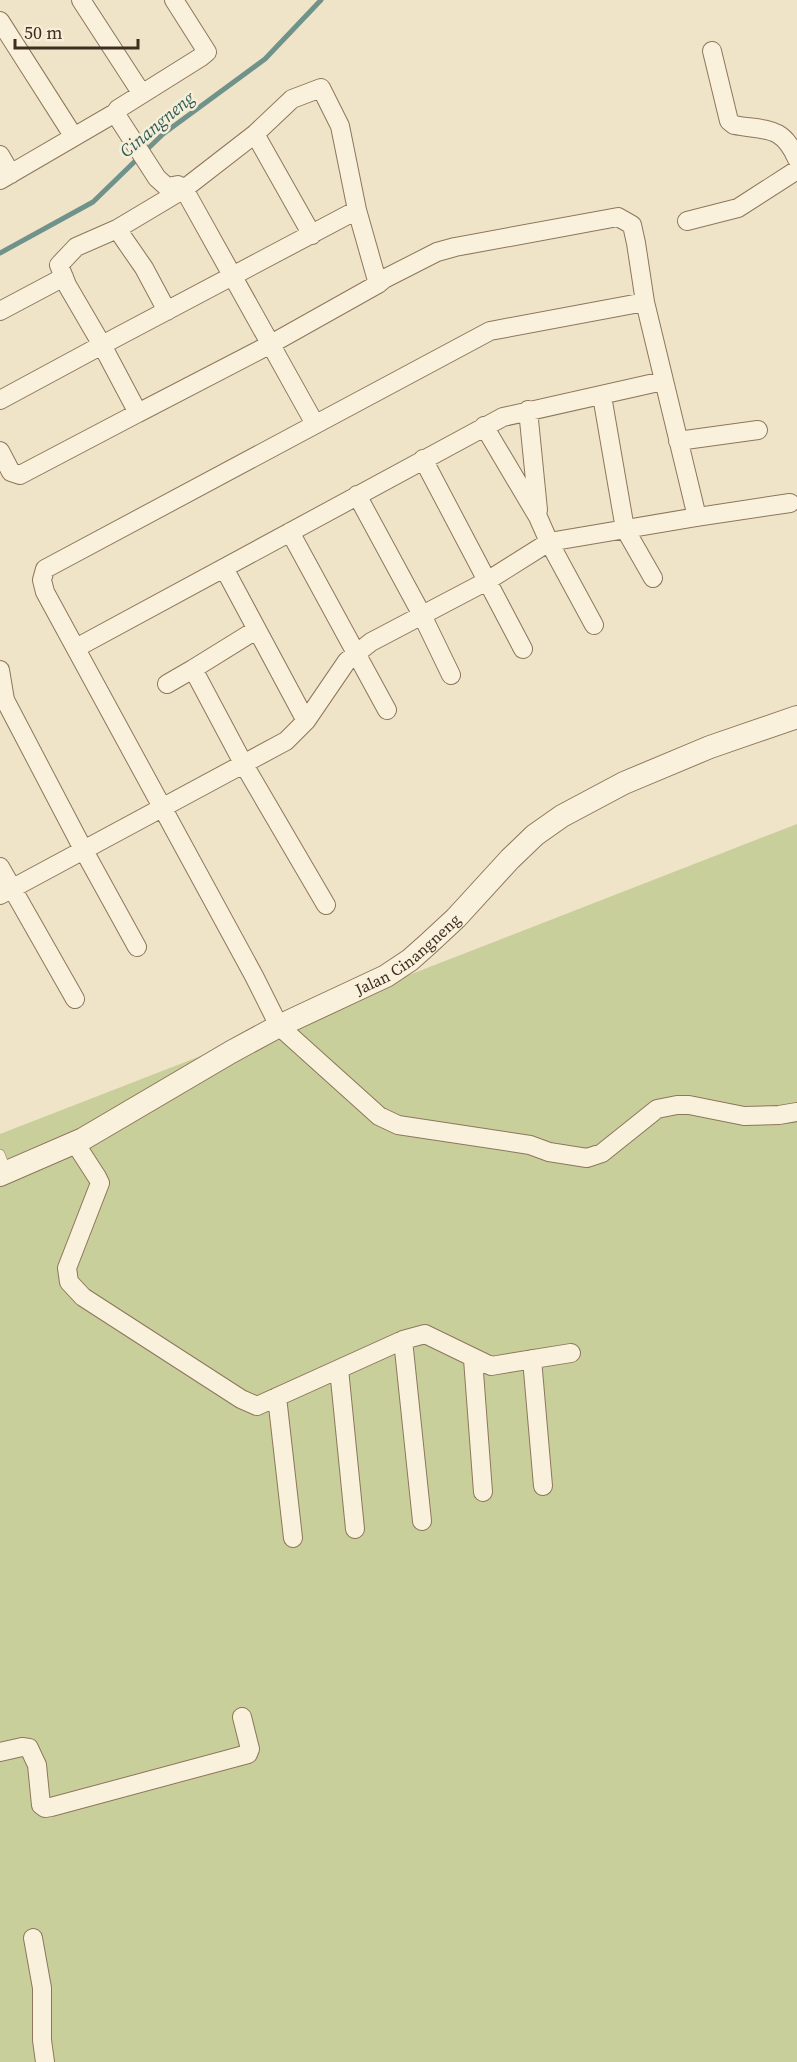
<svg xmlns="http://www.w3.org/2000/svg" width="797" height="2062" font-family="'Source Serif 4',serif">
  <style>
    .green { fill: #c9cf9b }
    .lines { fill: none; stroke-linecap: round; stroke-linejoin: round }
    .stream { stroke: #6f938a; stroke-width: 5 }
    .service-casing { stroke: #8d765c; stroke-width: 10 }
    .minor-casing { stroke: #8d765c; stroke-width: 20 }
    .tertiary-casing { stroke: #8d765c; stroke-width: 24 }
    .service { stroke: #faf1dc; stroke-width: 9 }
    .minor { stroke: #faf1dc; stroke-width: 18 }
    .tertiary { stroke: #faf1dc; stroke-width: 22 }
    .labels { text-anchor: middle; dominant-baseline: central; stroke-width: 5; stroke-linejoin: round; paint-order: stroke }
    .street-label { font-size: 16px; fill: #3d2e20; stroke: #f7eed8 }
    .water-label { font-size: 18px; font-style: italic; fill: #2f5d5a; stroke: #f7eed8 }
  </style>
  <rect width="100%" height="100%" fill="#f0e4c8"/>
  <path class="green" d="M 797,824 L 797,2062 L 0,2062 L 0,1134 Z"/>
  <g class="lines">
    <path class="stream" d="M 0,253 L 93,202 L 163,134 L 265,59 L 321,0"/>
    <defs>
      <path id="service" d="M 0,1154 L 7,1172"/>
      <path id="minor" d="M 81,0 L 142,94
        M 174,0 L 207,52 L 201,57 L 118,109 L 115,113 L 157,178 L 167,187 L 178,185 L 184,189 L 315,424
        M 0,21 L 74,137
        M 712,51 L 729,121 L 734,125 C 767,131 782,125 797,159
        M 255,134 L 312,235
        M 0,155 L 11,174
        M 0,180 L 115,113
        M 687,221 L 738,208 L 797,170
        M 117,229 L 184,189 L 255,134 L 292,99 L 321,88 L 340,126 L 357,210
        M 378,284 L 357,210 L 102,345 L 138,413 L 271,344 L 378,284 L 384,279 L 437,252 L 455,247 L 618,217 L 632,225 L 636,243 L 645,302
        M 0,311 L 64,277
        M 602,396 L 625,529 L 653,578
        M 0,400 L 102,345 L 67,285 L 59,265 L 76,247 L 117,229 L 144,268 L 167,311
        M 528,410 L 538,510
        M 484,426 L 538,517 L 549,542 L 594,625
        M 678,441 L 758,430
        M 0,451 L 11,472 L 20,475 L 138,413
        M 423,459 L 523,649
        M 357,495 L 422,615 L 451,675
        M 697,517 L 645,302 L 490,331 L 45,569 L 42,580 L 45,592 L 254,976 L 279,1026 L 379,1116 L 398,1125 L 530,1145 L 549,1152 L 587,1158 L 602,1153 L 657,1109 L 677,1105 L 689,1105 L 744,1116 L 779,1115 L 797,1112
        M 290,532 L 387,710
        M 224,568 L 306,721
        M 256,630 L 193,669 L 243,763 L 326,905
        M 76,648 L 503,417 L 663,381
        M 0,670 L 5,700 L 83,849 L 137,947
        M 167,684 L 193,669
        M 0,867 L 75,999
        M 0,895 L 286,741 L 306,721 L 347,661 L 371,642 L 487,581 L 549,542 L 697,517 L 790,503
        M 75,1143 L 97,1177 L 100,1183 L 67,1268 L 69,1282 L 83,1297 L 241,1399 L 257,1406 L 403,1340 L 425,1334 L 491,1366 L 571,1353
        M 403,1340 L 422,1521
        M 473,1359 L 483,1492
        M 532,1359 L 543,1486
        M 339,1369 L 355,1529
        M 277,1397 L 293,1538
        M 0,1752 L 22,1747 L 29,1748 L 37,1765 L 41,1805 L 45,1808 L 51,1807 L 248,1754 L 250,1749 L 242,1717
        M 33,1938 L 42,1988 L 42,2040 L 45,2062"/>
      <g id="tertiary">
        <path id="s1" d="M 0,1175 L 83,1139 L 231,1052 L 279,1026 L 386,976 L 410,960 L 428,944 L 456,918 L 510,859 L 535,835 L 562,816 L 624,783 L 710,747 L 797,717"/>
      </g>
    </defs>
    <use href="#service" class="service-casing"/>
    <use href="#minor" class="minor-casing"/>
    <use href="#tertiary" class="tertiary-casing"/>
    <use href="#service" class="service"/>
    <use href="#minor" class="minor"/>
    <use href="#tertiary" class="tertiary"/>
  </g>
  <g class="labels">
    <g class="street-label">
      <text stroke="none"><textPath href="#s1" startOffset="465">Jalan Cinangneng</textPath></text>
    </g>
    <g class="water-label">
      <text transform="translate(157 124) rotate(-40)">Cinangneng</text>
    </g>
  </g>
  <path d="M15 39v9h123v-9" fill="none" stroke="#3d2e20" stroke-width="3"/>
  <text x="24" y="39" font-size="18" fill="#3d2e20" stroke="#f7eed8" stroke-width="4.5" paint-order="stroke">50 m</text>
</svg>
